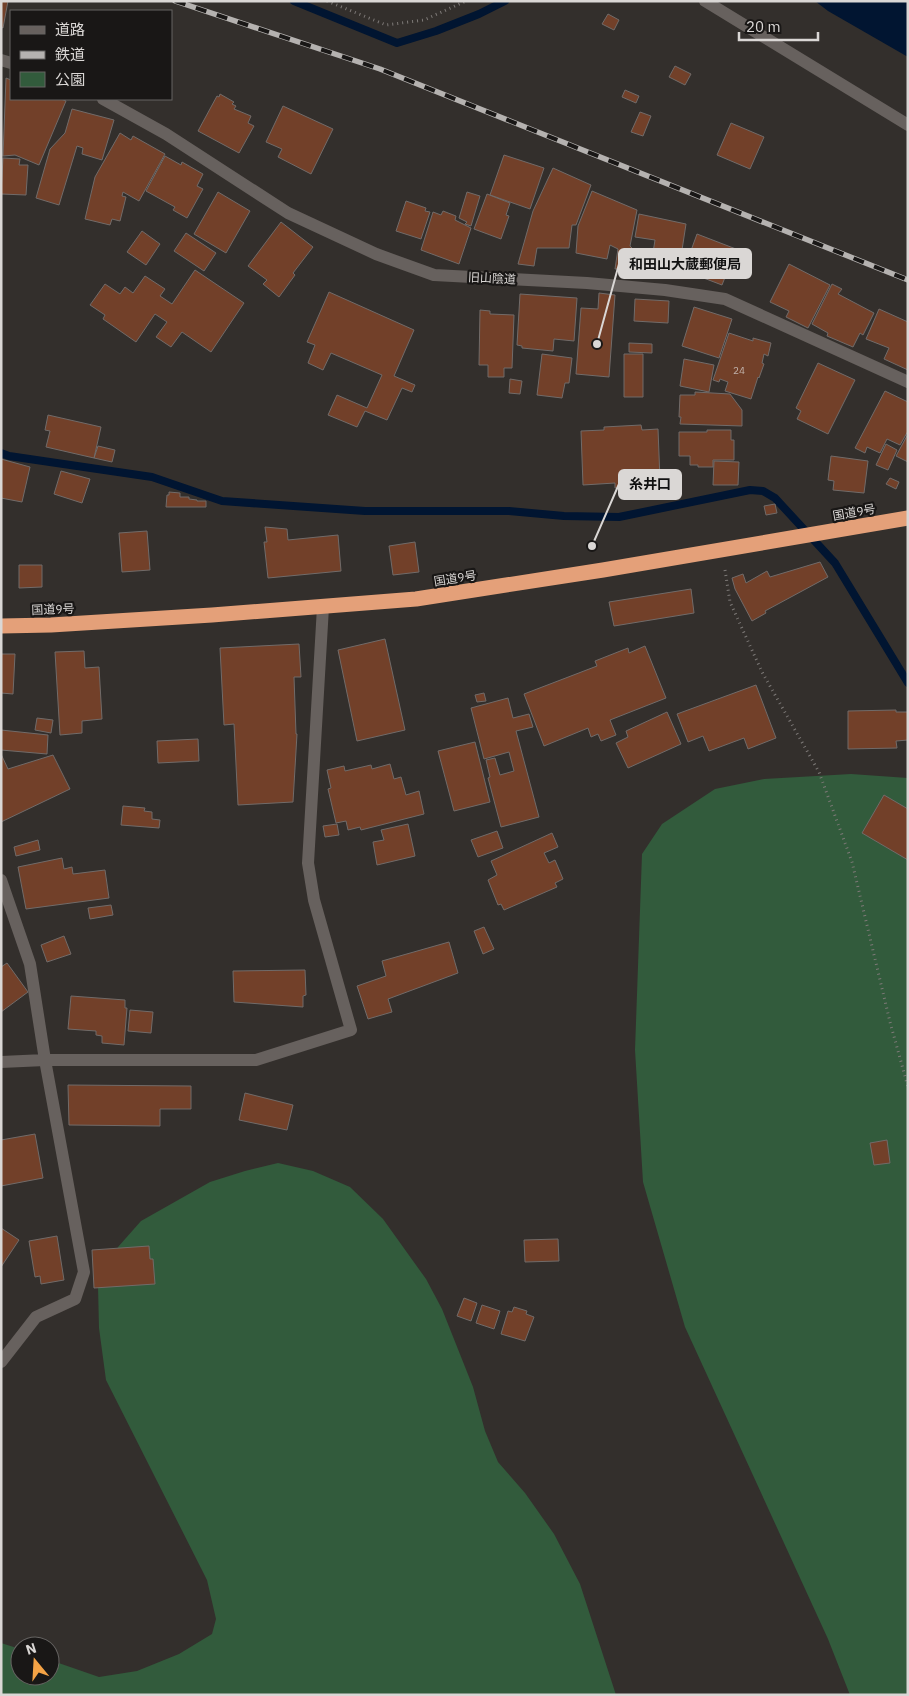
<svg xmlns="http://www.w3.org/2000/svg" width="909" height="1696" font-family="'IBM Plex Sans','Noto Sans JP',sans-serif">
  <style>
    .green { fill: #325b3c }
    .water { fill: #011531 }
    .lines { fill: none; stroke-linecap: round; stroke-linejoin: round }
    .stream { stroke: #011531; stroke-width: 8 }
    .building { fill: #724029; stroke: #716b69 }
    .path { stroke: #7d7977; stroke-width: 3; stroke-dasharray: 1 4; stroke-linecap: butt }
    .minor { stroke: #67615e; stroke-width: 12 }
    .highway { stroke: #e4a079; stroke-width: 15 }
    .rail-casing { stroke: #b5b2b0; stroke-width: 5.5 }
    .rail { stroke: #191716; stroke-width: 4; stroke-dasharray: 11; stroke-linecap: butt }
    .labels { text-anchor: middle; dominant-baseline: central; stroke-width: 4.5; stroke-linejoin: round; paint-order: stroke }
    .number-label { font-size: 10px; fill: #c0b1aa }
    .street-label { font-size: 12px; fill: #dad7d5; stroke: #191716 }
    .leader { fill: none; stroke: #dad7d5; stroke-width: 2 }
    .callout-dot { fill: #dad7d5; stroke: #191716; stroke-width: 2 }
    .callout { fill: #dad7d5; stroke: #dad7d5; stroke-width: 2 }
    .callout-label { font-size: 14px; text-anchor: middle; font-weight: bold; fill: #111 }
  </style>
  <rect width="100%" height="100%" fill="#332f2c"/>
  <path class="green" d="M 851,774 L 908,778 L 908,1695 L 850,1695 L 828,1639 L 685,1327 L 643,1182 L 635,1050 L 642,854 L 662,824 L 715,789 L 764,779 Z
    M 278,1163 L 313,1171 L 350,1187 L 383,1219 L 426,1279 L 442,1309 L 473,1387 L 485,1431 L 498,1462 L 525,1493 L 554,1534 L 580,1584 L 616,1695 L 1,1695 L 1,1643 L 20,1649 L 20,1676 L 50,1676 L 50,1660 L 99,1677 L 137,1671 L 179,1654 L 212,1634 L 216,1619 L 207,1580 L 106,1380 L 99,1328 L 98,1286 L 118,1247 L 141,1221 L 210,1182 L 245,1171 Z"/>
  <path class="water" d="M 815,1 L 908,1 L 908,57 L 828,11 Z"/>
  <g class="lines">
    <path class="stream" d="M 294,1 L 397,43 L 436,31 L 479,14 L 505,1
      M 1,453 L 9,456 L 152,477 L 222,501 L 365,511 L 509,511 L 564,516 L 619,517 L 750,490 L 763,491 L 775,498 L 835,563 L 908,683"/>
  </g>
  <path class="building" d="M 1,1 L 8,1 L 3,28 L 1,27 Z
    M 608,14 L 619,20 L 614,30 L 602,24 Z
    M 675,66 L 691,74 L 685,85 L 669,77 Z
    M 6,78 L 11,80 L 11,99 L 61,99 L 66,101 L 39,165 L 15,155 L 3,156 Z
    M 625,90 L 639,96 L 636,103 L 622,97 Z
    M 220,94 L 234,102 L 232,104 L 236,106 L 234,109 L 251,116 L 248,123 L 254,126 L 239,153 L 198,131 L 217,96 L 219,97 Z
    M 283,106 L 333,129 L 311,174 L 278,157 L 282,149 L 266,142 Z
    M 72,109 L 114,120 L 102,160 L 82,154 L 83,148 L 77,146 L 59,205 L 36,198 L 50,149 L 65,133 Z
    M 640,112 L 651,116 L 643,136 L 631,132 Z
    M 731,123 L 764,137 L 750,169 L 717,155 Z
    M 120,133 L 131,140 L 133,136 L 165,154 L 139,201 L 123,192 L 122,196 L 126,197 L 120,221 L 112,219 L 110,225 L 85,219 L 95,177 Z
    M 504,155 L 544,168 L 530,209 L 490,195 Z
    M 165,156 L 181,165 L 182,162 L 203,174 L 197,186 L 203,189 L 187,218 L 173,210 L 175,207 L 146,191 Z
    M 3,158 L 20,159 L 19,165 L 28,165 L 26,195 L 1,194 Z
    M 553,168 L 591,185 L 576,225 L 572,225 L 569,248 L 537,248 L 534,266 L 518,264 L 533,211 Z
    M 592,191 L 637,210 L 630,246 L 634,250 L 631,269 L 615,269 L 618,249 L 610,245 L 607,259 L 576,253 L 578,226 Z
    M 218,192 L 250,211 L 226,253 L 194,234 Z
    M 467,192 L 480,196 L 471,226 L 465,224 L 467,222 L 459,218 Z
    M 487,194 L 510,203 L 506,215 L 509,216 L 501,239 L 474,229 Z
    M 406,201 L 426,208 L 425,211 L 430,212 L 421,239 L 396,231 Z
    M 443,211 L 456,216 L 455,220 L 471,228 L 459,264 L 421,250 L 433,212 L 441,215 Z
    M 639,214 L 686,224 L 678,276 L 650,272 L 655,240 L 635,237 Z
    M 281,222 L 313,247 L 293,273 L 295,275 L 279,297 L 263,284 L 267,280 L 248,266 Z
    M 142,231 L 160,244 L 146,265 L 127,252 Z
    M 186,233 L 216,253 L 204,271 L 174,251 Z
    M 697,234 L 736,249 L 722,285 L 685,271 L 691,256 L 689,256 Z
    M 789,264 L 830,285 L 808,328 L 786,317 L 789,311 L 770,302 Z
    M 195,270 L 244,303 L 211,352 L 182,332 L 171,347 L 156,337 L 167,322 L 155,314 L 136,342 L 103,319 L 105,315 L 90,305 L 105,284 L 120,294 L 125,287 L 133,293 L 145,276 L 165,289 L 160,296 L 172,304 Z
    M 832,284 L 842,289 L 838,294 L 874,313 L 863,335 L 860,333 L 853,347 L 827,336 L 828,333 L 812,324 Z
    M 329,292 L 414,330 L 394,376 L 415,385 L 412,392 L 402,388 L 387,420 L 365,411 L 357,427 L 328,415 L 337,395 L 367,408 L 382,375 L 331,353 L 323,370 L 308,363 L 315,345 L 307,342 Z
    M 599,293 L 615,295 L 609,377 L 576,374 L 581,308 L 598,309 Z
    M 520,294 L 577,298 L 574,341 L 554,339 L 553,351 L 522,348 L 522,346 L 517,345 Z
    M 635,299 L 669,301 L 668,323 L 634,321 Z
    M 694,307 L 732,319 L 719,358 L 682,346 Z
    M 879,309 L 908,322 L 908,370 L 884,359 L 889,348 L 866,339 Z
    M 480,310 L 490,311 L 490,314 L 514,315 L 512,368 L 504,368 L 504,377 L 488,377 L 488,365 L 479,365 Z
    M 729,333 L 753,341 L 753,338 L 771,343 L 768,356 L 764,354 L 762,363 L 764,364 L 759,378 L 758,377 L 751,399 L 725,391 L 728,382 L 720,379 L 719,382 L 713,380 Z
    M 629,343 L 652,344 L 652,353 L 629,352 Z
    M 542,354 L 572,358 L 569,383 L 565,383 L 562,398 L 537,395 Z
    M 624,354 L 643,354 L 643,397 L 624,397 Z
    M 684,359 L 714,365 L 709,392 L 680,386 Z
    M 818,363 L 855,380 L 828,434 L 797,419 L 801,411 L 796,408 Z
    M 510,379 L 522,381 L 520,394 L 509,393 Z
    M 885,391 L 908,402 L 908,431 L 900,445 L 887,439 L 880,453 L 867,447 L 865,453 L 855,448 Z
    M 695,392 L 730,394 L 742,410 L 742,426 L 680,424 L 681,417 L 679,417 L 680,395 L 695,395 Z
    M 48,415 L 101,427 L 94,458 L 46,447 L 50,431 L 45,430 Z
    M 641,425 L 642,430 L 658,429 L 660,480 L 639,481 L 639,487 L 615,488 L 615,483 L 583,485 L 581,431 L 604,430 L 604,427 Z
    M 707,430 L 731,430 L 731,440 L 734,440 L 734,460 L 713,460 L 713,467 L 698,467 L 698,465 L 690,465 L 690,456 L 679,456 L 679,432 L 707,432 Z
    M 908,434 L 908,462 L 896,456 Z
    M 886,444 L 897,450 L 888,470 L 876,465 Z
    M 98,446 L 115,450 L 112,462 L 94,458 Z
    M 831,456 L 868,461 L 864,493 L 833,490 L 834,481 L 828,480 Z
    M 1,459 L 30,467 L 22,502 L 1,498 Z
    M 714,461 L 739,462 L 738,485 L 713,485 Z
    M 61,471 L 90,479 L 82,503 L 54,494 Z
    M 890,478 L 899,482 L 896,489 L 886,484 Z
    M 169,492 L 180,493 L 180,497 L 189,497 L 189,499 L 197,500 L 197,501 L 206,501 L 206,507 L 166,507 L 167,495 L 169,495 Z
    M 775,504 L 777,513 L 766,515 L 764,506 Z
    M 265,527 L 287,529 L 288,540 L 338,535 L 341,571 L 268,578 L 264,542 L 267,542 Z
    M 147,531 L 150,570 L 122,572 L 119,533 Z
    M 415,542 L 419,572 L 393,575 L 389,546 Z
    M 820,562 L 828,577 L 765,611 L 766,613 L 752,621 L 735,589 L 732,578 L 743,574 L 746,583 L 767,571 L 770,577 Z
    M 19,565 L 42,565 L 42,587 L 19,588 Z
    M 691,589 L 694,613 L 614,626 L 609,602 Z
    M 385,639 L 405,730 L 357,741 L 338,650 Z
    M 299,644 L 301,677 L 294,677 L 296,734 L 297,734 L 293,802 L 238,805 L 234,724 L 224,725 L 220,648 Z
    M 645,646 L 666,698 L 610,720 L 616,735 L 601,741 L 598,734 L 591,737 L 588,728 L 544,746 L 524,694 L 597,666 L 595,661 L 628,648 L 629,653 Z
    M 84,651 L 85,668 L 99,667 L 102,719 L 82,721 L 82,733 L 60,735 L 55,652 Z
    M 1,654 L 15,654 L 13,694 L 1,693 Z
    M 756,685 L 776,738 L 748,749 L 744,738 L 709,751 L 703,736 L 688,742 L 677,714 Z
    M 484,693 L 486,701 L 477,702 L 475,695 Z
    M 508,698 L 513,718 L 529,714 L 533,727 L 516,731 L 539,817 L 501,827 L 488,778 L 490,777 L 486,760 L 495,758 L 500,775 L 514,771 L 509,752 L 484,759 L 471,708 Z
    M 896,710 L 896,712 L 908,712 L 908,740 L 896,741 L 897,748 L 848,749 L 848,711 Z
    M 667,712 L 681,744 L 628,768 L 616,743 L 628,737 L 626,731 Z
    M 37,718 L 53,720 L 51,733 L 35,730 Z
    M 1,730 L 48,735 L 47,754 L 1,750 Z
    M 198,739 L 199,761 L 158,763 L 157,741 Z
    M 475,742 L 490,802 L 454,811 L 438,751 Z
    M 1,754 L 8,769 L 53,755 L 70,789 L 1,822 Z
    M 390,764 L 394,779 L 401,777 L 406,795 L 419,791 L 424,814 L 361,830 L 360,827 L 348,830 L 346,821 L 336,823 L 328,789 L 331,788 L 327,770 L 344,766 L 345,771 L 371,765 L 372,769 Z
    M 884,795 L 908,809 L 908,860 L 862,833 Z
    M 123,806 L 145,808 L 144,811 L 152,812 L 152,819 L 160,820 L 159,828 L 121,825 Z
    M 337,824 L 339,835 L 325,837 L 323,826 Z
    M 408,824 L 415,856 L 377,865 L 373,842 L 384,840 L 381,830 Z
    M 497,831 L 503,848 L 478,857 L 471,840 Z
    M 552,833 L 558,847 L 544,853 L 549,863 L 555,860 L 563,879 L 555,883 L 557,887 L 504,910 L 501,904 L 498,905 L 488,880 L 497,875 L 491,861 Z
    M 38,840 L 40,850 L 16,856 L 14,847 Z
    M 62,858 L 64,869 L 72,867 L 73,874 L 105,870 L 109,898 L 26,909 L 18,867 Z
    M 111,905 L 113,915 L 90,919 L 88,908 Z
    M 484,927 L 494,949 L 483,954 L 474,931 Z
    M 64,936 L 71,954 L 47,962 L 41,945 Z
    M 449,942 L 458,973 L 388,999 L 392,1012 L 368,1019 L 357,986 L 386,976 L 382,961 Z
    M 7,963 L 28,992 L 1,1012 L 1,967 Z
    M 305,970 L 306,995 L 303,996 L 303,1007 L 234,1002 L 233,971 Z
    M 71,996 L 125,1000 L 125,1008 L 127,1008 L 124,1045 L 102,1043 L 102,1036 L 96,1035 L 96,1031 L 68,1029 Z
    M 130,1010 L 153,1012 L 151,1033 L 128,1031 Z
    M 68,1085 L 191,1086 L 191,1109 L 160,1109 L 160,1126 L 69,1125 Z
    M 245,1093 L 293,1105 L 287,1130 L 239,1120 Z
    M 35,1134 L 43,1178 L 1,1186 L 1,1140 Z
    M 887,1140 L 890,1163 L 874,1165 L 870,1143 Z
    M 1,1228 L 19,1240 L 1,1267 Z
    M 57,1236 L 64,1280 L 41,1284 L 40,1276 L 35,1277 L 29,1241 Z
    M 558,1239 L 559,1261 L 525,1262 L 524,1240 Z
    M 149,1246 L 150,1259 L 153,1259 L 155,1284 L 94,1288 L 92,1250 Z
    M 464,1298 L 477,1303 L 471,1321 L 457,1316 Z
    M 482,1305 L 500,1311 L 494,1329 L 476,1323 Z
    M 514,1307 L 527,1311 L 526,1314 L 534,1317 L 525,1341 L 501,1334 L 508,1311 L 512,1312 Z"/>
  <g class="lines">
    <path class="path" d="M 327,1 L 386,25 L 424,20 L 466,1
      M 725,570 L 730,602 L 762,672 L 819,772 L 852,862 L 890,1022 L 908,1087"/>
    <path class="minor" d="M 705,1 L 908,125
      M 1,60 L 11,63
      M 103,99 L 166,134 L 288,213 L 376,254 L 434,275 L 587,283 L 665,290 L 725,299 L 908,382
      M 1,880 L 30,964 L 45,1060 L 84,1272 L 75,1299 L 36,1317 L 1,1362
      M 1,1062 L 45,1060 L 256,1060 L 351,1030 L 314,900 L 308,863 L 323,607"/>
    <path class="highway" d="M 1,626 L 51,625 L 212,615 L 416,599 L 603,570 L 908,518"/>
    <defs>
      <path id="rail" d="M 175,1 L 380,69 L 908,280"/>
    </defs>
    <use href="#rail" class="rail-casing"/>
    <use href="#rail" class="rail"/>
  </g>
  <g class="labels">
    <g class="number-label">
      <text x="739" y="370">24</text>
    </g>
    <g class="street-label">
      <text transform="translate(492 278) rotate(3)">旧山陰道</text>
      <text transform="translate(854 512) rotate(-10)">国道9号</text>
      <text transform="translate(455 578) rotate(-9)">国道9号</text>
      <text transform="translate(53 609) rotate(-2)">国道9号</text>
    </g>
  </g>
  <path class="leader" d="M597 344L619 264M592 546L619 484"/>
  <g class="callout-dot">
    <circle cx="597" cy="344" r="5"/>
    <circle cx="592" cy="546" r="5"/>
  </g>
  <g class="callout">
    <rect x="619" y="249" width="132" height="29" rx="5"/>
    <rect x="619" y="470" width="62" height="29" rx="5"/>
  </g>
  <g class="callout-label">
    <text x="685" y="269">和田山大蔵郵便局</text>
    <text x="650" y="489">糸井口</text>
  </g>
  <rect width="909" height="1696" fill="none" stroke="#dad7d5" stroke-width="5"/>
  <rect x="10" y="10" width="162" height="90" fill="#191716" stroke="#666462"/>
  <rect x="20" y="26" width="25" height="8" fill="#67615e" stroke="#666462"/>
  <text x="55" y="35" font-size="15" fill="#dad7d5">道路</text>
  <rect x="20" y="51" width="25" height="8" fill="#b5b2b0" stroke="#666462"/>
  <text x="55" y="60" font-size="15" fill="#dad7d5">鉄道</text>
  <rect x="20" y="72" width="25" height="15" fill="#325b3c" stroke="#666462"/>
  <text x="55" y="85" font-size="15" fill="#dad7d5">公園</text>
  <g transform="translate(35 1661) rotate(342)"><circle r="24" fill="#191716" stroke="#666462"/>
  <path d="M0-4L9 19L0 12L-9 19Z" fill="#f5a345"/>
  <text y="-8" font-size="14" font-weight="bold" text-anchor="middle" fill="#dad7d5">N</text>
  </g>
  <path d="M739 32v8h79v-8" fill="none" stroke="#dad7d5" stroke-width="2.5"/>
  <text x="746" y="32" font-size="15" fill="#dad7d5" stroke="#191716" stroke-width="4" paint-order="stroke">20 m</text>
</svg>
